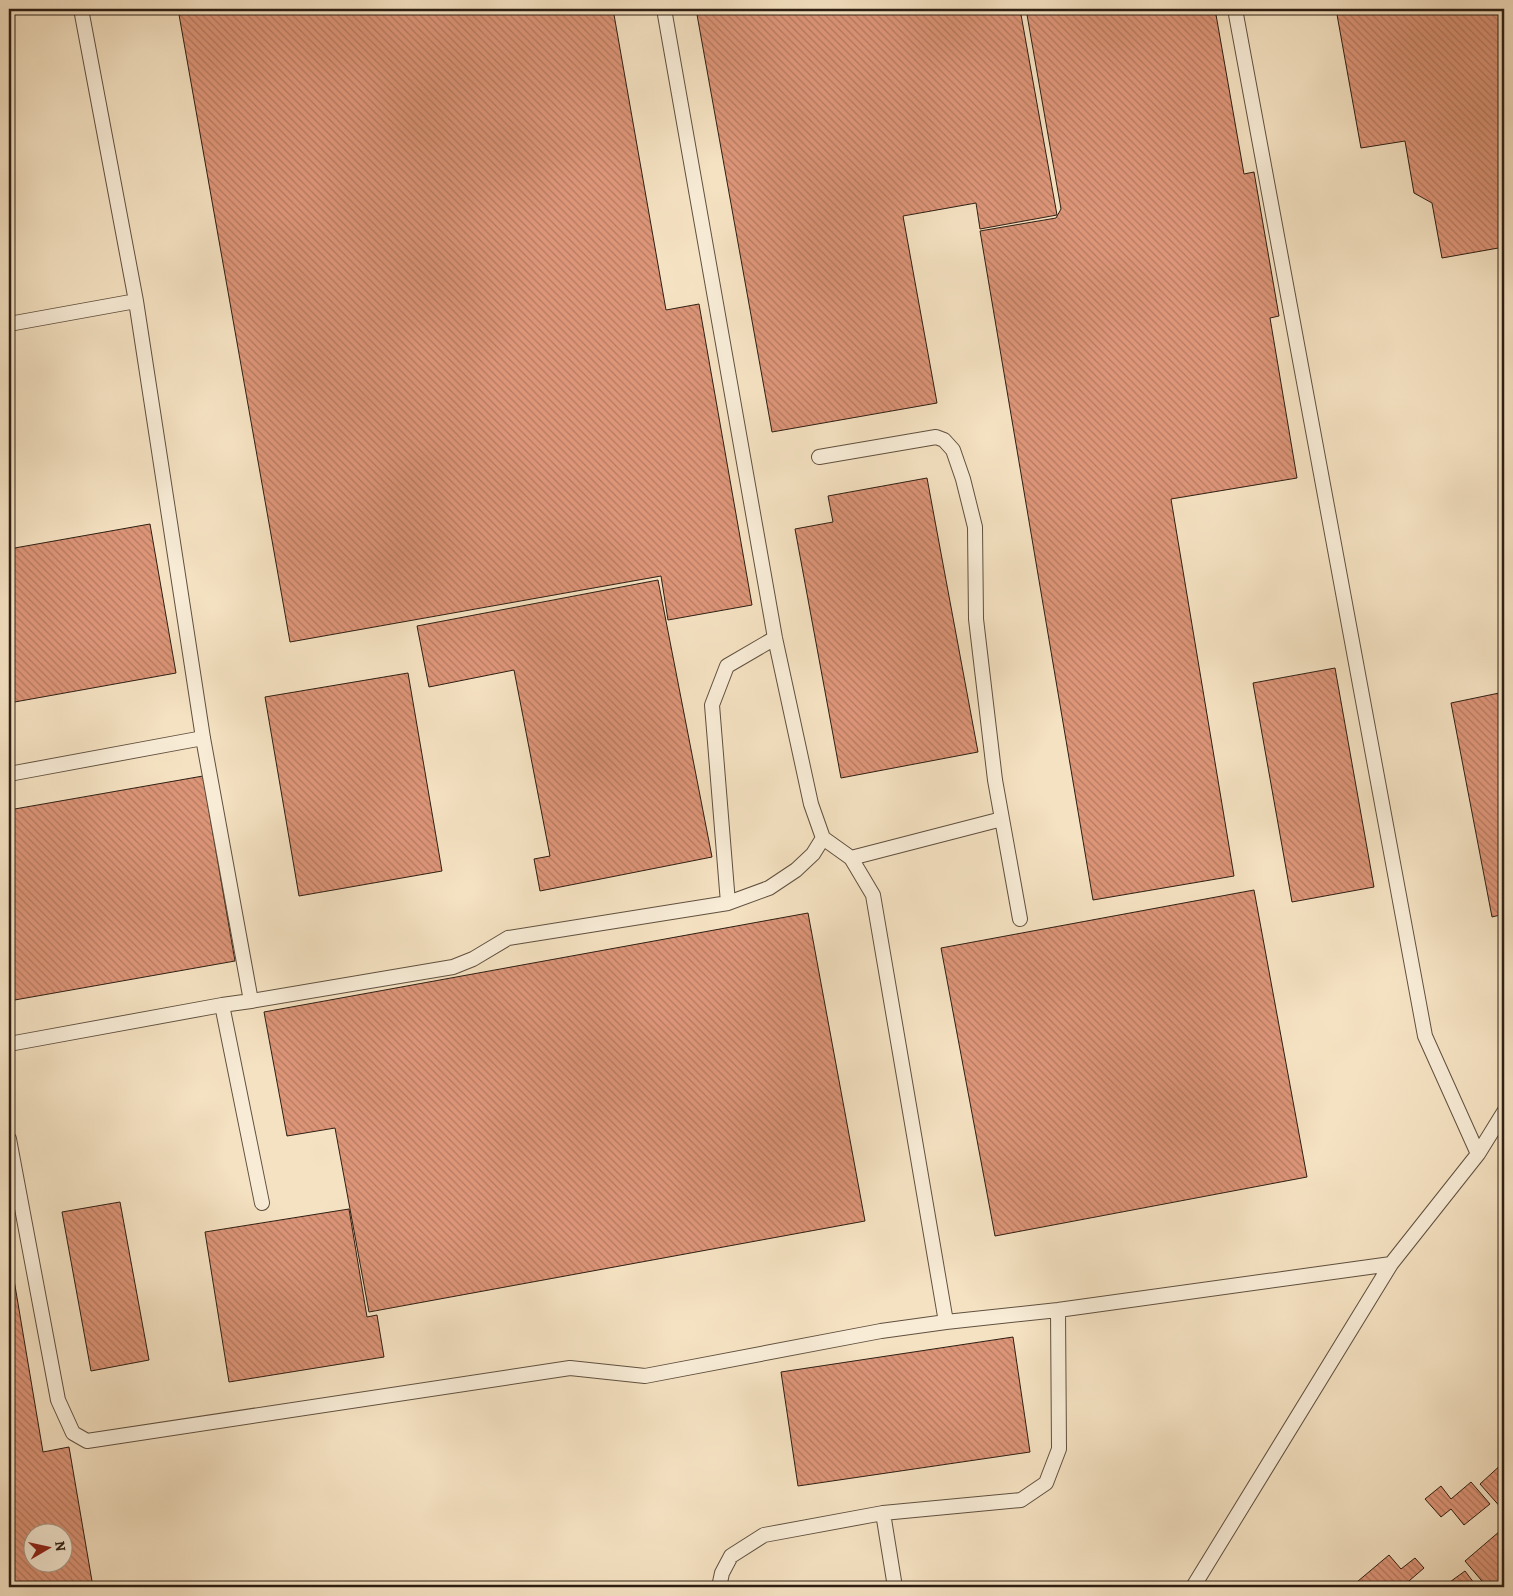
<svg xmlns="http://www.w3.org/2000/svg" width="1513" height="1596" font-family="Alegreya,serif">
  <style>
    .building { fill: url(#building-back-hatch); stroke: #2e1f13; fill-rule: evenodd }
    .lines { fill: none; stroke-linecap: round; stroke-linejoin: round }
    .service-casing { stroke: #60503f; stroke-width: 16 }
    .service { stroke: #f8ecd7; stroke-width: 14 }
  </style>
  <defs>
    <pattern id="building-back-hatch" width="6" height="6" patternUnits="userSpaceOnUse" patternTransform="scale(1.25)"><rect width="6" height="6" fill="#dd9578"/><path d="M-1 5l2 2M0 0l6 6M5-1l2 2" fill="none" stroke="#b47961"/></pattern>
  </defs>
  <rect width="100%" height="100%" fill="#f5e2c2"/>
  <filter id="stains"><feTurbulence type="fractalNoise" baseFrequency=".004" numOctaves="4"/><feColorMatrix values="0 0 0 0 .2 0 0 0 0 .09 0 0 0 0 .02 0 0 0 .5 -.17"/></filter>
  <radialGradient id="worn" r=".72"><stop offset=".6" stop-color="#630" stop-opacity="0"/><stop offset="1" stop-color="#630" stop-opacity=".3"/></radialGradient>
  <path class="building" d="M 178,9 L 613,9 L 666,310 L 699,304 L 752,605 L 668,620 L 661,576 L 290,642 Z
    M 696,9 L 1020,9 L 1057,215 L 980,229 L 976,203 L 903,216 L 937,403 L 772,432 Z
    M 1026,9 L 1215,9 L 1244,174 L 1254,172 L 1279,316 L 1270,318 L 1297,478 L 1171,499 L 1234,876 L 1093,900 L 980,231 L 1056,218 L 1061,209 Z
    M 1336,9 L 1504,9 L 1504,247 L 1442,258 L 1432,203 L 1414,193 L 1405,141 L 1361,148 Z
    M 927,478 L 978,752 L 841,778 L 795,529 L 833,522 L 828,496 Z
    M 150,524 L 176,673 L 9,703 L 9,549 Z
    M 658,580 L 712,857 L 540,891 L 534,859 L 550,856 L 514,670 L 429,687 L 417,626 Z
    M 1335,668 L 1374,887 L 1292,902 L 1253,683 Z
    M 408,673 L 442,871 L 299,896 L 265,697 Z
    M 1504,692 L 1504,914 L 1492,917 L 1451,703 Z
    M 203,776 L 235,961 L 9,1001 L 9,810 Z
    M 1254,890 L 1307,1177 L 995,1236 L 941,948 Z
    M 808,913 L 865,1221 L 369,1312 L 335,1128 L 287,1136 L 264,1012 Z
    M 120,1202 L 149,1360 L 91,1371 L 62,1212 Z
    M 349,1209 L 367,1317 L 377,1315 L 384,1357 L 229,1382 L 205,1232 Z
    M 9,1250 L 43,1452 L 69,1447 L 93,1587 L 9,1587 ZM 32,1534 L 62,1534 L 62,1564 L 32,1564 Z
    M 1013,1337 L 1030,1452 L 798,1486 L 781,1372 Z
    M 1504,1462 L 1504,1509 L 1503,1510 L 1480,1484 Z
    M 1471,1482 L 1490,1504 L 1464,1525 L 1451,1509 L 1441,1517 L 1425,1499 L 1441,1486 L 1451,1499 Z
    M 1500,1531 L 1504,1536 L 1504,1587 L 1487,1587 L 1465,1561 Z
    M 1389,1555 L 1401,1569 L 1415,1558 L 1424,1568 L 1402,1587 L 1351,1587 Z
    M 1465,1571 L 1477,1587 L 1443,1587 Z"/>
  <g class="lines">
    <defs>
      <path id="service" d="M 81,9 L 136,301 L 203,738 L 251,1001
        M 1235,9 L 1425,1036 L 1478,1154
        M 9,324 L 136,301
        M 819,457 L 936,437 L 944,440 L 953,450 L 963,479 L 975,527 L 976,619 L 995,780 L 1020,919
        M 9,774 L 203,738
        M 851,858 L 1002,819
        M 728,903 L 712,705 L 727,666 L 775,638
        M 222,1005 L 262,1203
        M 9,1044 L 222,1005 L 251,1001 L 453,967 L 473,959 L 508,938 L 728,903 L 769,888 L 796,870 L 813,854 L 823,838
        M 9,1139 L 58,1400 L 73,1433 L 87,1441 L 570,1368 L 645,1376 L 881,1331 L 946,1322 L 873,895 L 851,858 L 823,838 L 811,804 L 775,638 L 664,9
        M 946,1322 L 1058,1310 L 1391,1264
        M 883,1513 L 895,1587
        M 719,1587 L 722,1573 L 731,1556 L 764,1535 L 883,1513 L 1021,1500 L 1046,1483 L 1059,1449 L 1058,1310
        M 1193,1587 L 1391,1264 L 1478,1154 L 1504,1112"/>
    </defs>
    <use href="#service" class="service-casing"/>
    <use href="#service" class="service"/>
  </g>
  <rect width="1513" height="1596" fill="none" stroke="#f5e2c2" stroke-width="30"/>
  <rect x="10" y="10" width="1493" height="1576" fill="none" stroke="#2e1f13" stroke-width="2.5"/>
  <rect x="15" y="15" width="1483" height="1566" fill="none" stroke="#2e1f13"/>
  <g transform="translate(48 1548) rotate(81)"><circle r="24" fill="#f8ecd7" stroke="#a79a89"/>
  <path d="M0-4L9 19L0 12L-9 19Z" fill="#8f2418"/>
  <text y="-8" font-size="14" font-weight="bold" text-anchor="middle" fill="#2e1f13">N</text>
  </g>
  <rect width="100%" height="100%" filter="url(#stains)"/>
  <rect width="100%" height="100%" fill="url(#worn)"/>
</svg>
